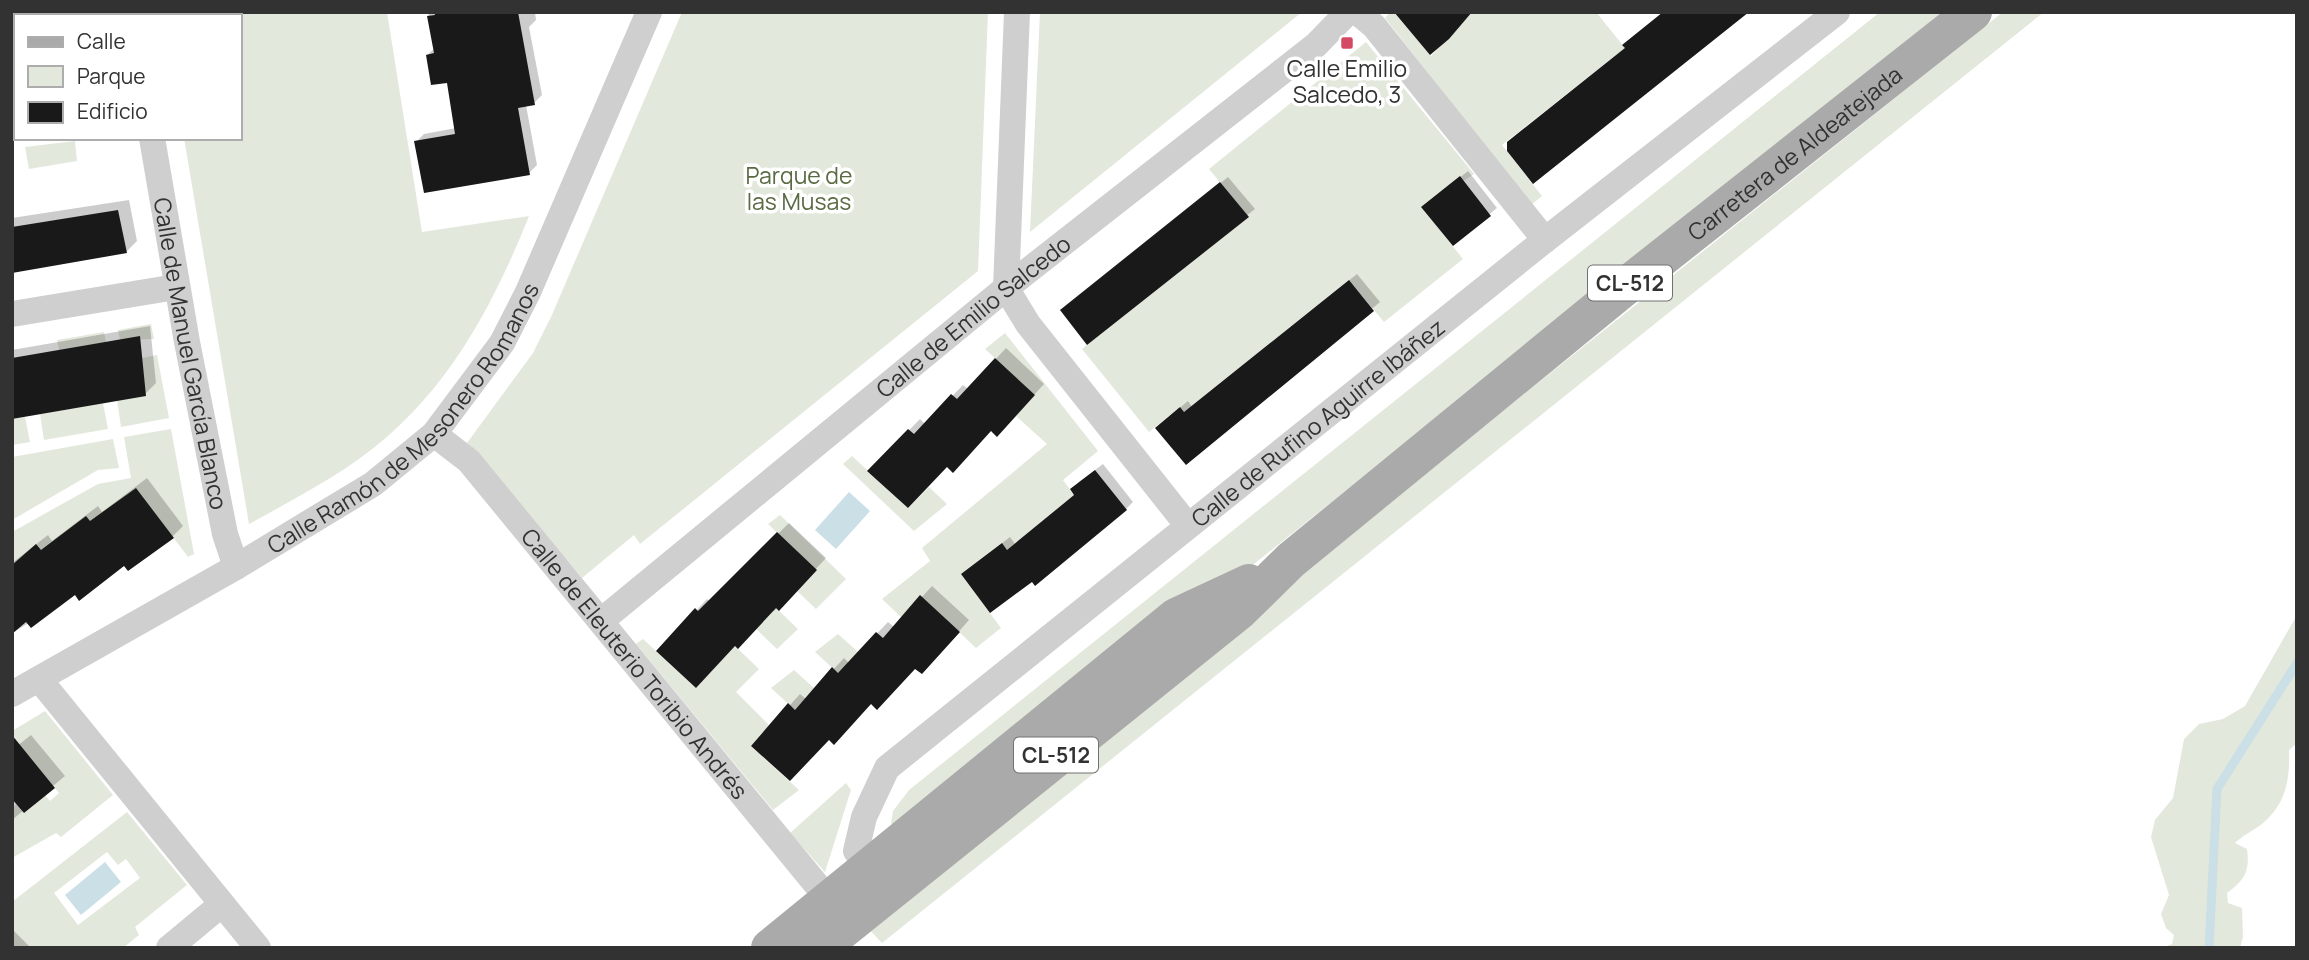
<svg xmlns="http://www.w3.org/2000/svg" width="2309" height="960" font-family="Manrope,sans-serif">
  <style>
    .green { fill: #e3e8dc; fill-rule: evenodd }
    .water { fill: #cbdfe6 }
    .shadow { fill: #0003 }
    .lines { fill: none; stroke-linecap: round; stroke-linejoin: round }
    .stream { stroke: #cbdfe6; stroke-width: 9 }
    .building { fill: #191919 }
    .street { stroke: #cfcfcf; stroke-width: 26 }
    .primary { stroke: #aaa; stroke-width: 38 }
    .poi-dot { fill: #d54863; stroke: #fff; stroke-width: 2.5 }
    .labels { text-anchor: middle; dominant-baseline: central; stroke-width: 7; stroke-linejoin: round; paint-order: stroke }
    .shield { fill: #fff; stroke: #707070; stroke-width: 2 }
    .shield-label { font-size: 21px; font-weight: bold; fill: #323232 }
    .poi-label { font-size: 23px; fill: #323232; stroke: #fff }
    .street-label { font-size: 23px; fill: #323232; stroke: #fff }
    .park-label { font-size: 23px; fill: #5a6a43; stroke: #fff }
  </style>
  <rect width="100%" height="100%" fill="#fff"/>
  <path class="green" d="M 163,12 L 387,12 L 422,232 L 529,216 C 489,316 439,407 346,468 C 315,488 282,506 249,524 L 184,138 L 240,138 L 240,16 L 164,16 Z
    M 682,12 L 988,12 L 978,271 L 640,544 L 634,535 L 582,578 L 467,443 L 533,353 L 551,317 Z
    M 1040,12 L 1302,12 L 1030,232 Z
    M 1390,12 L 1394,12 L 1431,56 L 1472,12 L 1596,12 L 1625,48 L 1502,145 L 1542,196 L 1531,205 L 1385,18 Z
    M 1880,12 L 1944,12 L 1249,568 L 896,831 L 891,823 L 893,811 L 909,790 Z
    M 2003,12 L 2044,12 L 882,943 L 865,925 L 1326,552 Z
    M 1366,42 L 1474,174 L 1422,208 L 1463,259 L 1384,322 L 1349,280 L 1184,412 L 1180,407 L 1149,432 L 1082,349 L 1249,217 L 1209,169 Z
    M 75,141 L 77,161 L 29,169 L 25,147 Z
    M 151,324 L 154,339 L 120,340 L 118,330 Z
    M 104,332 L 106,342 L 59,350 L 57,340 Z
    M 1005,333 L 1098,451 L 1063,480 L 1074,495 L 1007,550 L 1002,543 L 961,574 L 1001,628 L 976,648 L 921,596 L 901,617 L 882,599 L 930,561 L 922,548 L 1047,444 L 1016,416 L 1035,395 L 985,349 Z
    M 157,355 L 169,418 L 121,427 L 117,400 L 142,358 Z
    M 103,403 L 108,429 L 44,440 L 40,414 Z
    M 25,417 L 30,442 L 12,445 L 12,419 Z
    M 171,429 L 194,554 L 188,557 L 136,488 L 126,495 L 132,504 L 90,522 L 86,516 L 76,524 L 82,533 L 12,578 L 12,532 L 98,484 L 131,478 L 124,437 Z
    M 113,439 L 119,468 L 98,470 L 12,520 L 12,457 Z
    M 852,456 L 908,508 L 929,487 L 947,504 L 914,531 L 843,464 Z
    M 780,515 L 846,579 L 816,609 L 797,591 L 816,570 L 768,524 Z
    M 776,608 L 798,629 L 777,649 L 756,629 Z
    M 2297,615 L 2297,743 L 2289,750 C 2290,780 2286,804 2262,824 C 2253,831 2243,835 2235,843 L 2247,849 C 2250,871 2245,880 2227,893 L 2228,903 L 2242,908 L 2243,937 L 2240,948 L 2161,948 L 2172,944 L 2174,935 L 2166,928 L 2161,914 L 2169,895 L 2151,837 L 2155,820 L 2173,798 L 2184,739 L 2199,724 L 2223,719 L 2245,706 Z
    M 838,634 L 858,652 L 839,674 L 815,652 Z
    M 643,639 L 696,688 L 735,646 L 759,669 L 736,692 L 769,725 L 751,746 L 799,790 L 773,810 L 636,644 Z
    M 794,670 L 814,688 L 795,710 L 771,688 Z
    M 45,711 L 113,795 L 61,837 L 56,833 L 12,858 L 12,808 L 17,804 L 24,813 L 34,805 L 32,801 L 43,793 L 50,801 L 59,793 L 12,735 L 12,731 Z
    M 846,783 L 851,790 L 825,872 L 790,833 Z
    M 127,812 L 187,885 L 135,927 L 139,935 L 123,948 L 12,948 L 12,902 ZM 107,852 L 118,865 L 126,859 L 140,878 L 78,925 L 54,893 Z"/>
  <path class="water" d="M 849,492 L 870,511 L 836,549 L 815,530 Z
    M 105,862 L 121,882 L 81,915 L 65,895 Z"/>
  <path class="shadow" d="M 38,12 L 99,12 L 99,16 L 39,16 Z
    M 428,12 L 535,12 L 536,20 L 529,27 L 542,95 L 534,103 L 526,105 L 537,165 L 529,173 L 416,142 L 424,134 L 456,128 L 448,80 L 427,55 L 435,48 Z
    M 1744,12 L 1508,142 L 1626,47 Z
    M 1468,171 L 1497,208 L 1453,244 L 1431,201 Z
    M 1228,177 L 1255,209 L 1087,343 L 1069,304 Z
    M 129,200 L 137,241 L 126,252 L 12,271 L 12,218 Z
    M 1357,274 L 1380,302 L 1186,463 L 1164,421 L 1188,401 L 1192,407 Z
    M 150,326 L 156,383 L 145,394 L 12,418 L 12,350 Z
    M 1006,348 L 1044,384 L 1008,424 L 991,429 L 947,465 L 869,471 L 920,419 L 925,424 L 963,385 L 968,389 Z
    M 1103,464 L 1133,502 L 1126,509 L 1032,580 L 970,568 L 1010,537 L 1015,544 L 1076,494 L 1079,482 Z
    M 147,478 L 183,526 L 173,536 L 12,633 L 12,563 L 48,535 L 52,541 L 98,506 L 102,512 Z
    M 789,523 L 826,558 L 789,598 L 735,644 L 659,651 L 707,599 L 710,601 Z
    M 932,586 L 969,620 L 933,661 L 916,667 L 829,738 L 753,746 L 800,694 L 806,699 L 844,658 L 849,663 L 888,622 L 894,627 Z
    M 31,735 L 65,776 L 12,820 L 12,750 Z
    M 12,929 L 31,948 L 12,948 Z"/>
  <g class="lines">
    <path class="stream" d="M 2209,948 L 2217,789 L 2297,663"/>
  </g>
  <path class="building" d="M 434,12 L 518,12 L 535,105 L 518,108 L 530,175 L 424,193 L 414,141 L 455,134 L 447,83 L 431,85 L 426,55 L 434,53 L 427,16 L 435,15 Z
    M 1394,12 L 1472,12 L 1449,39 L 1430,55 Z
    M 1663,12 L 1749,12 L 1533,184 L 1507,151 L 1507,142 L 1625,48 L 1622,45 Z
    M 1460,176 L 1491,216 L 1453,246 L 1421,207 Z
    M 1220,182 L 1249,217 L 1087,345 L 1060,310 Z
    M 118,210 L 127,253 L 12,273 L 12,227 Z
    M 1349,280 L 1374,311 L 1186,465 L 1155,428 L 1180,407 L 1184,412 Z
    M 140,336 L 146,396 L 12,419 L 12,358 Z
    M 995,358 L 1035,395 L 997,437 L 991,431 L 953,473 L 947,467 L 908,508 L 867,471 L 908,429 L 914,434 L 951,394 L 957,399 Z
    M 1095,470 L 1127,510 L 1035,586 L 1032,582 L 990,613 L 961,574 L 1002,543 L 1007,550 L 1074,495 L 1070,489 Z
    M 136,488 L 174,538 L 128,571 L 124,566 L 79,601 L 75,595 L 31,628 L 26,622 L 12,634 L 12,565 L 36,544 L 41,550 L 86,516 L 90,521 Z
    M 777,532 L 817,570 L 779,611 L 776,608 L 738,649 L 735,646 L 696,688 L 656,651 L 695,608 L 698,611 Z
    M 920,595 L 960,632 L 922,674 L 915,669 L 877,710 L 871,704 L 834,745 L 829,740 L 790,781 L 751,746 L 788,703 L 795,710 L 832,667 L 838,673 L 876,632 L 883,638 Z
    M 12,735 L 55,788 L 24,813 L 12,799 Z"/>
  <g class="lines">
    <g class="street">
      <path d="M 132,12 L 132,16"/>
      <path d="M 1017,12 L 1006,288 L 1028,324 L 1188,526"/>
      <path d="M 1357,12 L 1374,26 L 1545,240"/>
      <path id="s1" d="M 152,138 L 187,342 L 225,534 L 236,567"/>
      <path d="M 12,314 L 176,287"/>
      <path id="s2" d="M 434,434 L 469,461 L 829,900"/>
      <path id="s3" d="M 601,621 L 1006,288 L 1316,45 L 1348,12"/>
      <path d="M 39,679 L 258,948"/>
      <path id="s4" d="M 12,694 L 236,567 L 373,484 L 434,434 L 502,343 L 528,292 L 649,12"/>
      <path id="s5" d="M 868,868 L 856,851 L 864,817 L 887,768 L 1545,240 L 1837,12"/>
      <path d="M 169,948 L 222,904"/>
    </g>
    <g class="primary">
      <path d="M 770,948 L 1176,617 L 1249,583"/>
      <path id="s6" d="M 820,948 L 1239,611 L 1291,560 L 1621,290 L 1973,12"/>
    </g>
  </g>
  <rect class="poi-dot" x="1340" y="36" width="14" height="14" rx="3.5"/>
  <g class="labels">
    <g class="shield">
      <rect x="1588" y="265.5" width="84" height="35" rx="5"/>
      <rect x="1014" y="737.5" width="84" height="35" rx="5"/>
    </g>
    <g class="shield-label">
      <text x="1630" y="283">CL-512</text>
      <text x="1056" y="755">CL-512</text>
    </g>
    <g class="poi-label">
      <text x="1347" y="68">Calle Emilio<tspan x="1347" dy="26">Salcedo, 3</tspan></text>
    </g>
    <g class="street-label">
      <text stroke="none"><textPath href="#s6" startOffset="1258">Carretera de Aldeatejada</textPath></text>
      <text stroke="none"><textPath href="#s3" startOffset="481">Calle de Emilio Salcedo</textPath></text>
      <text stroke="none"><textPath href="#s1" startOffset="219">Calle de Manuel García Blanco</textPath></text>
      <text stroke="none"><textPath href="#s4" startOffset="486">Calle Ramón de Mesonero Romanos</textPath></text>
      <text stroke="none"><textPath href="#s5" startOffset="662">Calle de Rufino Aguirre Ibáñez</textPath></text>
      <text stroke="none"><textPath href="#s2" startOffset="306">Calle de Eleuterio Toribio Andrés</textPath></text>
    </g>
    <g class="park-label">
      <text x="799" y="175">Parque de<tspan x="799" dy="26">las Musas</tspan></text>
    </g>
  </g>
  <rect width="2309" height="960" fill="none" stroke="#323232" stroke-width="28"/>
  <rect x="14" y="14" width="228" height="126" fill="#ffffff" stroke="#adadad" stroke-width="2"/>
  <rect x="28" y="37" width="35" height="10" fill="#aaaaaa" stroke="#adadad" stroke-width="2"/>
  <text x="77" y="49" font-size="21" fill="#323232">Calle</text>
  <rect x="28" y="66" width="35" height="21" fill="#e3e8dc" stroke="#adadad" stroke-width="2"/>
  <text x="77" y="84" font-size="21" fill="#323232">Parque</text>
  <rect x="28" y="102" width="35" height="21" fill="#191919" stroke="#adadad" stroke-width="2"/>
  <text x="77" y="119" font-size="21" fill="#323232">Edificio</text>
</svg>
